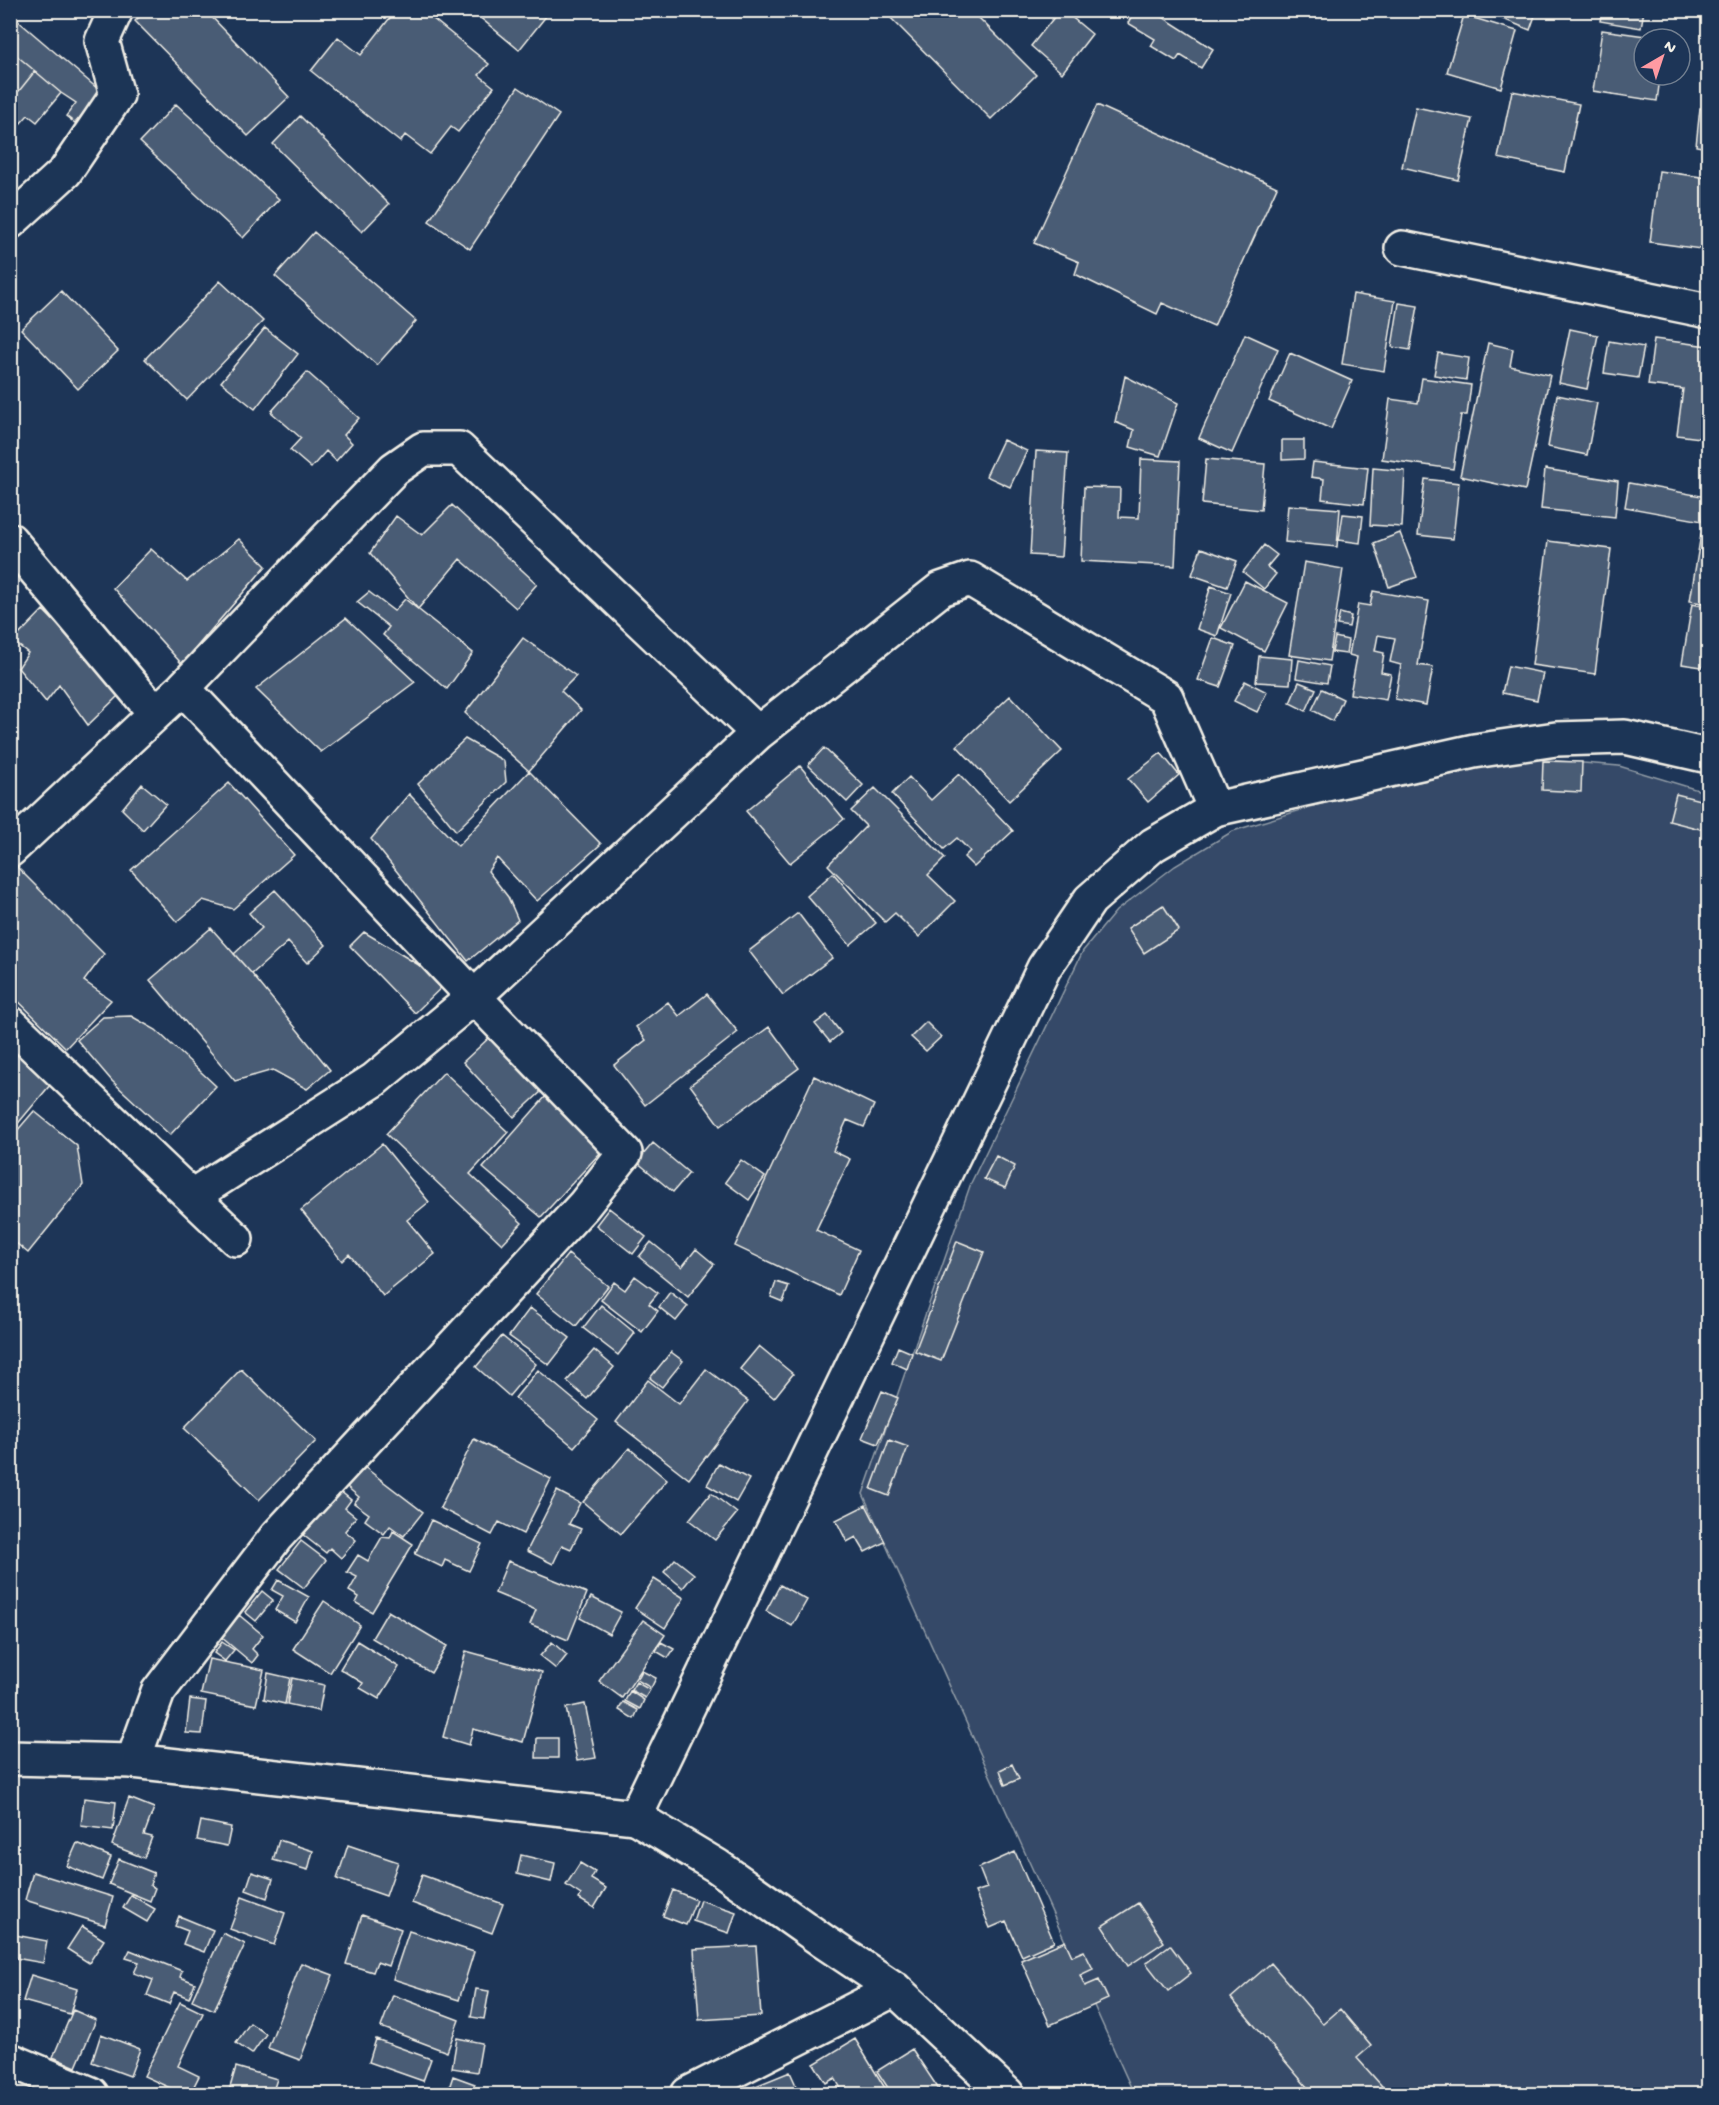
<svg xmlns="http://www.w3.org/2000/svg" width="1719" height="2105" font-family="'Gochi Hand',sans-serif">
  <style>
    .green { fill: #354a67; stroke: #949ea8; stroke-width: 1.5 }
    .building { fill: #485b74; stroke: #f4f1e8; stroke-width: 1.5 }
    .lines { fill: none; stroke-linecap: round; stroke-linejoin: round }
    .minor-casing { stroke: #f4f1e8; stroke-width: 38 }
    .tertiary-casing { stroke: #f4f1e8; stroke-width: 38 }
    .minor { stroke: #1d3557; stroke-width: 33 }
    .tertiary { stroke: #1d3557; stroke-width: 33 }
  </style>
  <rect width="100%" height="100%" fill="#1d3557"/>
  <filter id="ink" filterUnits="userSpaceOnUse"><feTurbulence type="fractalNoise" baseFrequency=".0167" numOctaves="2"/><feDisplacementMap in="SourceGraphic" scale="12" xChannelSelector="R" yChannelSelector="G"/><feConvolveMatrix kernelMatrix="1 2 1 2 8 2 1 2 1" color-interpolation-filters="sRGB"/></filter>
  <g filter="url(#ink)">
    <path class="green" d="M 1524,758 L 1619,766 L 1708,793 L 1708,2094 L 1134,2094 L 863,1494 L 971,1183 L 1083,951 L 1116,911 L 1175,866 L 1233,831 L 1317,805 Z"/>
    <path class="building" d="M 146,10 L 205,10 L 289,97 L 248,136 L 135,21 Z
      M 396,10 L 422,10 L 489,64 L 479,75 L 494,87 L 458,132 L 451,127 L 430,154 L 405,135 L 400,142 L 311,71 L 338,37 L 361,55 Z
      M 471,10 L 551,10 L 519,50 Z
      M 883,10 L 971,10 L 1036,75 L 991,119 Z
      M 1060,10 L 1063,10 L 1092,34 L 1062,73 L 1031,46 Z
      M 1135,10 L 1152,10 L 1213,49 L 1201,68 L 1180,55 L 1176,61 L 1151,46 L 1155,39 L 1128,23 Z
      M 1481,10 L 1537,10 L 1530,30 Z
      M 1602,10 L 1644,10 L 1641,28 L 1600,21 Z
      M 10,14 L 105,95 L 86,119 L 82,115 L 75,123 L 66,116 L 76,103 L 61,93 L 10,50 Z
      M 1464,15 L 1517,31 L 1501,88 L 1447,72 Z
      M 1602,30 L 1667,39 L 1644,39 L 1644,75 L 1667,75 L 1667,79 L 1660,78 L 1657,101 L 1593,91 Z
      M 10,50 L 35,71 L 19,91 L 10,85 Z
      M 35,71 L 61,93 L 37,122 L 28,115 L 10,135 L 10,85 L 19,91 Z
      M 518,87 L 559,115 L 470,249 L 429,221 Z
      M 1512,91 L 1579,104 L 1565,172 L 1498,158 Z
      M 176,104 L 279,199 L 243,238 L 140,142 Z
      M 1097,105 L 1277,187 L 1214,326 L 1162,303 L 1157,314 L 1075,274 L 1079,262 L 1034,243 Z
      M 1416,107 L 1472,119 L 1458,180 L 1402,167 Z
      M 1700,108 L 1708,109 L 1708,148 L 1696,146 Z
      M 300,116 L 389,204 L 362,232 L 273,144 Z
      M 1659,171 L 1708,178 L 1708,250 L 1650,242 Z
      M 314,232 L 416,321 L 377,365 L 275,276 Z
      M 220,281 L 263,321 L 187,400 L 145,359 Z
      M 61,291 L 118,351 L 78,389 L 21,329 Z
      M 1353,294 L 1395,301 L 1384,371 L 1342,364 Z
      M 1399,303 L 1418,306 L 1410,350 L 1392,347 Z
      M 265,328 L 298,354 L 255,409 L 221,382 Z
      M 1570,329 L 1598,335 L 1587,389 L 1559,383 Z
      M 1245,334 L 1278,349 L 1232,453 L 1199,438 Z
      M 1654,339 L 1708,346 L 1708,439 L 1677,435 L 1683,389 L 1648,385 Z
      M 1609,341 L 1644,347 L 1638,378 L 1604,373 Z
      M 1488,343 L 1513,349 L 1510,366 L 1550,375 L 1525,490 L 1460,476 Z
      M 1290,353 L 1352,381 L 1331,429 L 1269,401 Z
      M 1438,353 L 1469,358 L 1466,380 L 1434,375 Z
      M 307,372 L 359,418 L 344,435 L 352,443 L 336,461 L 326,451 L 311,468 L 290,450 L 301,438 L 271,412 Z
      M 1125,376 L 1178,403 L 1160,456 L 1130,447 L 1134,430 L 1115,422 Z
      M 1422,378 L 1471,385 L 1467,415 L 1461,415 L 1453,469 L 1382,459 L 1390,399 L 1418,403 Z
      M 1557,395 L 1597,403 L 1587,455 L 1548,447 Z
      M 1003,440 L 1027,451 L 1010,487 L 986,476 Z
      M 1282,440 L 1304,440 L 1304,459 L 1282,460 Z
      M 1036,451 L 1068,453 L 1061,557 L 1030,555 Z
      M 1141,459 L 1180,461 L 1175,566 L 1081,561 L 1084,487 L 1120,488 L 1119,517 L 1139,518 Z
      M 1206,459 L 1265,464 L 1261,510 L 1202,504 Z
      M 1313,462 L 1368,468 L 1364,504 L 1322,499 L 1324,479 L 1311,477 Z
      M 1373,468 L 1405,471 L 1402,527 L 1370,525 Z
      M 1545,469 L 1618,481 L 1615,517 L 1541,509 Z
      M 1425,479 L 1459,483 L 1453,539 L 1418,535 Z
      M 1629,483 L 1707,497 L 1702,521 L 1625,507 Z
      M 452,505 L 537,584 L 516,608 L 460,559 L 418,609 L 370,553 L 396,516 L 422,535 Z
      M 1288,505 L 1340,509 L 1337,547 L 1285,542 Z
      M 1343,514 L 1363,516 L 1360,543 L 1339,540 Z
      M 1400,533 L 1417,577 L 1389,587 L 1374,543 Z
      M 1701,534 L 1708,535 L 1708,604 L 1690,601 Z
      M 239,539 L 266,566 L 182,664 L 113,588 L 151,549 L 187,581 Z
      M 1548,541 L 1611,549 L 1595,674 L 1532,665 Z
      M 1264,545 L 1277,555 L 1267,567 L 1276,574 L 1264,589 L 1243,572 Z
      M 1201,548 L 1237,561 L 1227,587 L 1192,575 Z
      M 1304,562 L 1343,569 L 1329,661 L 1289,655 Z
      M 1245,581 L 1288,603 L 1264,651 L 1221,628 Z
      M 1211,586 L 1231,593 L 1217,636 L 1197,629 Z
      M 1373,591 L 1429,601 L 1418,665 L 1433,667 L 1426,705 L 1395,699 L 1401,665 L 1390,662 L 1395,638 L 1378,635 L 1375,651 L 1384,653 L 1381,672 L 1391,674 L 1386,700 L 1350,694 L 1357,657 L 1349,655 L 1358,604 L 1370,606 Z
      M 369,592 L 394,611 L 405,599 L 473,653 L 447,689 L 383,635 L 389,627 L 357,602 Z
      M 1692,604 L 1708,607 L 1708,668 L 1682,664 Z
      M 43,610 L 73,641 L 118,696 L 88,725 L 59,685 L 46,702 L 18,668 L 28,653 L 13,641 Z
      M 1340,613 L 1351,616 L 1349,627 L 1337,625 Z
      M 346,618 L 415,682 L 321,752 L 256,689 Z
      M 1335,637 L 1348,640 L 1346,654 L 1332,652 Z
      M 523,638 L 576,676 L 561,691 L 581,710 L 529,771 L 465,713 Z
      M 1213,638 L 1235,646 L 1220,687 L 1198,680 Z
      M 1259,656 L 1292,659 L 1290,684 L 1256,682 Z
      M 1299,660 L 1330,666 L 1327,683 L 1296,678 Z
      M 1508,666 L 1543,673 L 1537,700 L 1502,693 Z
      M 1245,681 L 1267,692 L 1257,712 L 1234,701 Z
      M 1299,682 L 1316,689 L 1306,711 L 1290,703 Z
      M 1322,689 L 1343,699 L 1333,721 L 1312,710 Z
      M 1010,696 L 1062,751 L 1009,801 L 957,746 Z
      M 465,739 L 504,761 L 506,782 L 456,831 L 418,784 Z
      M 824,748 L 863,785 L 847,802 L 808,765 Z
      M 1161,753 L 1179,775 L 1148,802 L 1128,779 Z
      M 1543,761 L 1582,762 L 1581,792 L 1542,790 Z
      M 800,766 L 844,819 L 790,863 L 746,811 Z
      M 529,771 L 601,844 L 537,901 L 497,858 L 488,871 L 508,897 L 518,920 L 468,961 L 371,839 L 409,794 L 458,846 Z
      M 959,774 L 1013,831 L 974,867 L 964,857 L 970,851 L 957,838 L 944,849 L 892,794 L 909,777 L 931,800 Z
      M 229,783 L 294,855 L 233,909 L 203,900 L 177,922 L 131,870 Z
      M 142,784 L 166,804 L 143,830 L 122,809 Z
      M 875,788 L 945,858 L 928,875 L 955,901 L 919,937 L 895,913 L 885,922 L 828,865 L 866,826 L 851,811 Z
      M 1676,794 L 1708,802 L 1708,831 L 1669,821 Z
      M 15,865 L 104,954 L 84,981 L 111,1000 L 66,1048 L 10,993 L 10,869 Z
      M 833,873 L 876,923 L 850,945 L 807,896 Z
      M 275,890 L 326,945 L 307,963 L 288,942 L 252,974 L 234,954 L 262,928 L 249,913 Z
      M 1163,905 L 1179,930 L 1144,953 L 1128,928 Z
      M 798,913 L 832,958 L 783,995 L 749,951 Z
      M 211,928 L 252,974 L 330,1070 L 307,1089 L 273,1070 L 235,1081 L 150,980 Z
      M 364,932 L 447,982 L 415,1013 L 350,946 Z
      M 707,994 L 738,1032 L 645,1105 L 614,1065 L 646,1040 L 636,1027 L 668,1002 L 679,1016 Z
      M 827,1015 L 841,1033 L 830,1042 L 815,1024 Z
      M 131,1016 L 156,1030 L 216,1086 L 170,1135 L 112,1081 L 77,1040 L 103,1017 Z
      M 926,1022 L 941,1037 L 926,1051 L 911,1037 Z
      M 769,1027 L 799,1068 L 720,1126 L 690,1085 Z
      M 10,1029 L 61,1072 L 10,1133 Z
      M 491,1036 L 543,1090 L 514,1117 L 463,1062 Z
      M 444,1072 L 508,1132 L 470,1174 L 522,1223 L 502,1244 L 386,1134 Z
      M 814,1076 L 874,1105 L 864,1127 L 847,1120 L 833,1151 L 850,1159 L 816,1230 L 859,1250 L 839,1295 L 735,1246 Z
      M 546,1096 L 601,1152 L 541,1217 L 483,1168 Z
      M 34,1111 L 77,1146 L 83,1185 L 28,1253 L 10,1238 L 10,1139 Z
      M 653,1143 L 689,1173 L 673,1192 L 637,1162 Z
      M 382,1144 L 429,1202 L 407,1220 L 435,1254 L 383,1296 L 349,1254 L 342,1261 L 301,1210 Z
      M 996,1156 L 1015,1166 L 1005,1188 L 984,1179 Z
      M 741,1160 L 765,1177 L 749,1200 L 725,1182 Z
      M 609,1208 L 646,1237 L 633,1254 L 596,1225 Z
      M 957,1241 L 984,1252 L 941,1361 L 915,1351 Z
      M 651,1242 L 682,1267 L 696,1249 L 714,1264 L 688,1297 L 639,1257 Z
      M 568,1254 L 608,1286 L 576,1326 L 536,1294 Z
      M 635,1276 L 658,1293 L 649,1304 L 658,1311 L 642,1332 L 601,1300 L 614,1282 L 625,1290 Z
      M 776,1282 L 789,1286 L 783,1302 L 771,1297 Z
      M 670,1292 L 688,1306 L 676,1321 L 659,1307 Z
      M 601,1305 L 635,1333 L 618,1355 L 583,1328 Z
      M 530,1308 L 570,1338 L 549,1365 L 509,1336 Z
      M 502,1336 L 536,1364 L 509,1396 L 476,1367 Z
      M 759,1346 L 793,1374 L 774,1398 L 740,1369 Z
      M 898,1347 L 912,1353 L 907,1369 L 892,1362 Z
      M 594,1350 L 614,1367 L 587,1399 L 567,1381 Z
      M 671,1352 L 683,1361 L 662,1387 L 650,1378 Z
      M 241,1369 L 316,1441 L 259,1500 L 184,1428 Z
      M 706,1369 L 748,1401 L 689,1479 L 616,1422 L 648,1380 L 679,1404 Z
      M 538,1370 L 598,1420 L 574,1447 L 515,1398 Z
      M 882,1391 L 898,1398 L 878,1444 L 862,1438 Z
      M 474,1439 L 551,1479 L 523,1534 L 499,1522 L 492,1535 L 440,1508 Z
      M 889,1440 L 908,1447 L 889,1496 L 871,1489 Z
      M 629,1448 L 667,1480 L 621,1534 L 583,1502 Z
      M 719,1463 L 749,1479 L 736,1502 L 707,1485 Z
      M 363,1466 L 423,1512 L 404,1536 L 390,1526 L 384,1534 L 365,1520 L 369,1514 L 354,1503 L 359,1497 L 347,1487 Z
      M 340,1491 L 351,1500 L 345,1508 L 356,1517 L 345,1531 L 356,1540 L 341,1558 L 330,1548 L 326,1553 L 303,1535 Z
      M 557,1491 L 580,1503 L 569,1524 L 581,1529 L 571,1549 L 562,1545 L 553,1564 L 527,1551 Z
      M 711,1493 L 737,1513 L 715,1540 L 689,1520 Z
      M 866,1505 L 885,1542 L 865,1552 L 856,1537 L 847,1542 L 836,1520 Z
      M 431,1520 L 482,1544 L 469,1571 L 445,1560 L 442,1567 L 415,1554 Z
      M 393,1531 L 413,1544 L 372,1612 L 356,1603 L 359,1597 L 349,1591 L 357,1577 L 347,1572 L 358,1555 L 368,1561 L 382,1537 L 390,1538 Z
      M 301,1541 L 326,1560 L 304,1588 L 279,1569 Z
      M 675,1559 L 694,1574 L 683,1588 L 664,1572 Z
      M 508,1561 L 587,1593 L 568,1640 L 530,1624 L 536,1610 L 495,1593 Z
      M 654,1579 L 684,1598 L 665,1628 L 635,1608 Z
      M 278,1580 L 309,1597 L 295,1622 L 275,1610 L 283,1596 L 272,1590 Z
      M 780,1585 L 807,1600 L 792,1626 L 766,1611 Z
      M 262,1591 L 273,1600 L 256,1621 L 245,1612 Z
      M 591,1597 L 621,1612 L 609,1634 L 580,1618 Z
      M 324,1601 L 360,1625 L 330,1673 L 293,1649 Z
      M 388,1611 L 447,1646 L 431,1673 L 372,1638 Z
      M 239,1615 L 263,1635 L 252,1649 L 258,1655 L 252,1663 L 221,1637 Z
      M 643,1620 L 665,1635 L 622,1698 L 599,1681 Z
      M 357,1641 L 399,1667 L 379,1699 L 360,1688 L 363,1683 L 340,1669 Z
      M 222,1642 L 234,1650 L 225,1661 L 214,1653 Z
      M 552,1642 L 567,1655 L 556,1669 L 540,1656 Z
      M 661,1642 L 674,1649 L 668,1658 L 656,1651 Z
      M 466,1651 L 542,1672 L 523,1742 L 473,1729 L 469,1745 L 443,1737 Z
      M 209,1659 L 264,1670 L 256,1705 L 201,1694 Z
      M 642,1671 L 656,1678 L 651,1688 L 637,1680 Z
      M 268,1673 L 290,1678 L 285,1704 L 264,1699 Z
      M 292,1678 L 324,1685 L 319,1711 L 287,1704 Z
      M 636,1682 L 650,1690 L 645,1698 L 631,1690 Z
      M 630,1691 L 644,1700 L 640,1709 L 625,1701 Z
      M 190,1699 L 206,1701 L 202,1734 L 186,1733 Z
      M 623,1702 L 638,1710 L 634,1719 L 619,1710 Z
      M 585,1704 L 596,1758 L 577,1761 L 566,1708 Z
      M 537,1738 L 558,1738 L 558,1758 L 536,1758 Z
      M 1012,1764 L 1019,1779 L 1005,1785 L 1000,1770 Z
      M 84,1798 L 116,1802 L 113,1830 L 81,1826 Z
      M 129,1798 L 154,1808 L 144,1835 L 152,1837 L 144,1858 L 112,1845 Z
      M 201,1821 L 231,1827 L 227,1846 L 197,1840 Z
      M 279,1840 L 313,1851 L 308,1870 L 273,1860 Z
      M 77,1843 L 111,1857 L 102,1880 L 67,1866 Z
      M 348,1845 L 398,1862 L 386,1896 L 337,1879 Z
      M 1015,1852 L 1054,1942 L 1022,1956 L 1006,1921 L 990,1928 L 975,1892 L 987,1888 L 979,1868 Z
      M 521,1855 L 555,1863 L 551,1882 L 517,1874 Z
      M 119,1859 L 154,1873 L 150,1885 L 155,1888 L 150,1901 L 109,1884 Z
      M 580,1863 L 595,1872 L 591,1879 L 606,1888 L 594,1908 L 579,1899 L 581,1895 L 566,1885 Z
      M 33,1872 L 113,1897 L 105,1925 L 25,1900 Z
      M 252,1872 L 273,1879 L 267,1898 L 246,1890 Z
      M 422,1875 L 503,1904 L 492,1933 L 412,1903 Z
      M 673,1890 L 696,1900 L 686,1925 L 663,1916 Z
      M 131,1895 L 155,1909 L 147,1922 L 123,1908 Z
      M 242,1897 L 285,1913 L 274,1945 L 230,1929 Z
      M 700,1900 L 736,1912 L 729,1933 L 693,1921 Z
      M 1138,1903 L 1164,1942 L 1128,1966 L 1102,1926 Z
      M 362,1915 L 401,1929 L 388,1966 L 377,1962 L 373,1972 L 346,1964 Z
      M 179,1916 L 213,1930 L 204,1952 L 183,1944 L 188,1931 L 175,1926 Z
      M 82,1926 L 104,1940 L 89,1963 L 67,1949 Z
      M 409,1931 L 474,1952 L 459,2000 L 393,1979 Z
      M 223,1933 L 245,1944 L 214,2010 L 192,2000 Z
      M 10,1934 L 47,1941 L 43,1963 L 10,1957 Z
      M 1065,1941 L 1072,1956 L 1084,1951 L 1093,1969 L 1080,1975 L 1085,1986 L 1099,1980 L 1108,1999 L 1050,2025 L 1021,1960 Z
      M 1170,1945 L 1191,1973 L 1168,1991 L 1146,1963 Z
      M 756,1946 L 761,2016 L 699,2020 L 694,1949 Z
      M 130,1950 L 182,1971 L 180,1977 L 195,1983 L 189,1998 L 174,1992 L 169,2004 L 147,1995 L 153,1980 L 134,1973 L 139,1962 L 126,1958 Z
      M 301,1963 L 333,1975 L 300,2060 L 268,2048 Z
      M 1271,1963 L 1323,2024 L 1340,2009 L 1371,2046 L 1357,2058 L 1389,2094 L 1313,2094 L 1231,1998 Z
      M 31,1975 L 77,1989 L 70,2014 L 23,2001 Z
      M 476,1989 L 489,1991 L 484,2019 L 471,2017 Z
      M 393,1995 L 459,2020 L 447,2052 L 381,2027 Z
      M 180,2002 L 203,2013 L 178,2066 L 199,2076 L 190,2094 L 183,2094 L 144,2076 Z
      M 73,2010 L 96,2020 L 76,2067 L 53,2057 Z
      M 250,2023 L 266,2034 L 252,2054 L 236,2043 Z
      M 101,2034 L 140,2049 L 130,2076 L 92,2062 Z
      M 457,2038 L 482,2043 L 477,2072 L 452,2068 Z
      M 376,2039 L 431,2059 L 423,2081 L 369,2062 Z
      M 855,2039 L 885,2088 L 873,2094 L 844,2094 L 835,2078 L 826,2083 L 814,2064 Z
      M 912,2049 L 942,2094 L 892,2094 L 877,2071 Z
      M 236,2067 L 277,2079 L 272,2094 L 228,2094 Z
      M 790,2072 L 800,2094 L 742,2094 L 741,2092 Z
      M 453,2076 L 475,2084 L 471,2094 L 458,2094 L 448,2091 Z"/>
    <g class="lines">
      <defs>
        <path id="minor" d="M 10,222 L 65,172 L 117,95 L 102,41 L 116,10
          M 1402,248 L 1708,311
          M 10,540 L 155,713
          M 10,850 L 183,688 L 394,469 L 423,449 L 459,449 L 758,733
          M 10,1023 L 236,1239
          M 192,1196 L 374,1080 L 474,997 L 758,733 L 941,589 L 970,579 L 1166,697 L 1215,809
          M 133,1761 L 158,1692 L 276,1537 L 584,1205 L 625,1153 L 474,997 L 183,688
          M 635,1817 L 717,1866 L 823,1941 L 895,1989 L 1007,2094
          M 10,2060 L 91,2094
          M 688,2094 L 895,1989"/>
        <path id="tertiary" d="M 10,1758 L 133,1761 L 635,1817 L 1044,968 L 1090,900 L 1153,845 L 1215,809 L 1474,751 L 1556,739 L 1625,737 L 1708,756"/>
      </defs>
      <use href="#minor" class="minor-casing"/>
      <use href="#tertiary" class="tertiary-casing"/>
      <use href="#minor" class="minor"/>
      <use href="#tertiary" class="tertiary"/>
    </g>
  </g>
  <rect width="1719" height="2105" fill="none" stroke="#1d3557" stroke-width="36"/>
  <rect x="18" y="18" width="1683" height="2069" fill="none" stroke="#f4f1e8" stroke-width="2" filter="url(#ink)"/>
  <g transform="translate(1662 57) rotate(39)"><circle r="28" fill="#1d3557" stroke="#738091" stroke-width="1.5"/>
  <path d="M0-4.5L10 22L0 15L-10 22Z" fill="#ff9aa2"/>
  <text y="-9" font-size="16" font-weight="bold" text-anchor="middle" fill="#f4f1e8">N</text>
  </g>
</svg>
